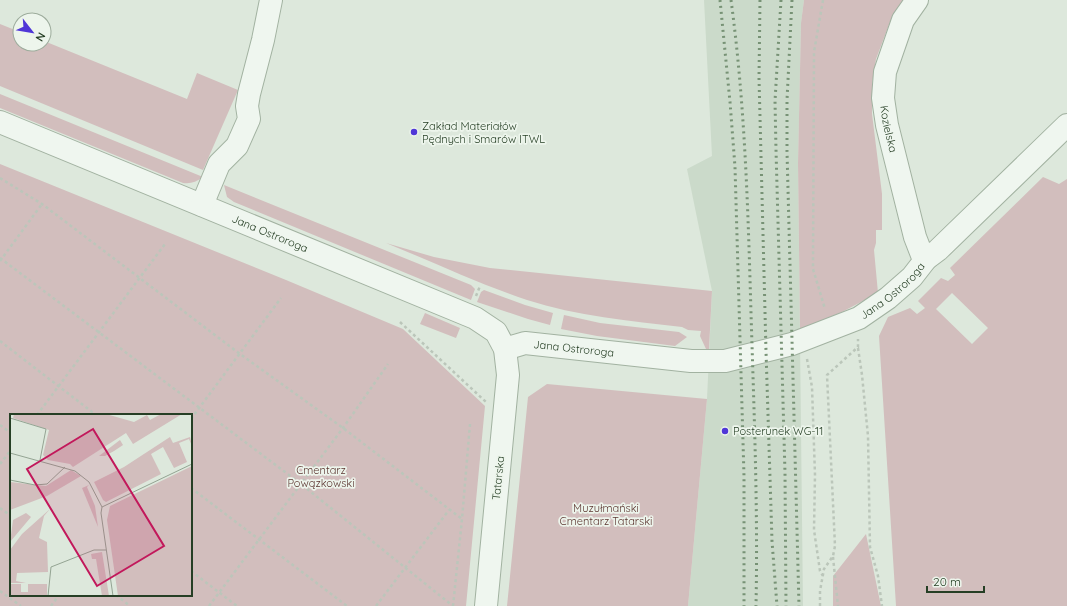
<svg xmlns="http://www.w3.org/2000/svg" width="1067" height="606" font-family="Quicksand,sans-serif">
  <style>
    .built { fill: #cbdaca }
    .green { fill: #d2bebd; fill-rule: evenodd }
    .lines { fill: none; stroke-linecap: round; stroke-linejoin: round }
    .minor-casing { stroke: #a2b2a1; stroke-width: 24 }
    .path { stroke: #bbc6ba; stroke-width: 2.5; stroke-dasharray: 3 3; stroke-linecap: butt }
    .minor { stroke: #eff6ef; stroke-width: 22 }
    .rail { stroke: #779275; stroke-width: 3; stroke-dasharray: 2 4; stroke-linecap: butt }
    .poi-dot { fill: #4f36d7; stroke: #edf5ec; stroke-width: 1.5 }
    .labels { text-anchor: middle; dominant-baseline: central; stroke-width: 3.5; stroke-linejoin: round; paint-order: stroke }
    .poi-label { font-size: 11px; fill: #263f25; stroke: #edf5ec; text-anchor: start }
    .street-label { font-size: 11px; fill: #263f25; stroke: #edf5ec }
    .park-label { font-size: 11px; fill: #5c3631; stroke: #edf5ec }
    .inset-road { fill: none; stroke: #94a493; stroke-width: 1 }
    .view { fill: #c2185b; fill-opacity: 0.15; stroke: #c2185b; stroke-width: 2 }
    .inset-edge { fill: none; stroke: #263f25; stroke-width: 2 }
  </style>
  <rect width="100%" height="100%" fill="#dde8dc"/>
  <path class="built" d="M 704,0 L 804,0 L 801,23 L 798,163 L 803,606 L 688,606 L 707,399 L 712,291 L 687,169 L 712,156 Z"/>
  <path class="green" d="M 804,0 L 904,0 L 890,22 L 876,59 L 872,84 L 872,114 L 882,194 L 882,230 L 876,230 L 876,243 L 874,250 L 878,293 L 842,312 L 800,330 L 798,163 L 801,23 Z
    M 0,24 L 20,32 L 20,44 L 44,44 L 44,41 L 187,99 L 197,73 L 238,90 L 203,170 L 0,86 Z
    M 0,94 L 203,177 C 196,182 191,184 183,183 L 0,108 Z
    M 0,164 L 286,280 L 403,329 L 485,406 L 466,606 L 0,606 ZM 11,415 L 191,415 L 191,595 L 11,595 Z
    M 1043,177 L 1059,184 L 1067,179 L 1067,606 L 896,606 L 879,336 L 888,317 L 910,308 L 917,314 L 925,308 L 918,301 L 941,278 L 948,281 L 955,275 L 950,268 ZM 952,293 L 988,328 L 972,344 L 936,309 Z
    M 224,185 L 471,285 L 475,289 L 471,300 L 234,202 L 227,197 Z
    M 386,243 L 434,257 L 490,268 L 712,291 L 709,349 L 706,349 L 700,336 L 701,331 L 688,330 L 682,327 C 630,321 577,316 527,300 C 479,284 433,262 386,243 Z
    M 484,290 L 525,305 L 553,313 L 550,325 L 528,319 L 477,302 L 481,292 Z
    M 425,313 L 460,328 L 456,338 L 420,324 Z
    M 564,315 L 600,323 L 679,332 L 687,337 L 675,346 L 597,336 L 561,329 Z
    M 547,384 L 707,399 L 688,606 L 507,606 L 528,397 Z
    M 866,534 L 881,606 L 833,606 L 833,576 Z"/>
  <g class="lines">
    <defs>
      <g id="minor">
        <path id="s1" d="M 917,0 L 903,20 L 885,72 L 883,98 L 887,125 L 915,237 L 922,255 L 926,259"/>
        <path id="s2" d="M 0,122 L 475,318 L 496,332 L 505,349 L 508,375 L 486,606"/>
        <path d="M 202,205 L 219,164 L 237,146 L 249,119 L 247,106 L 249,94 L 263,40 L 271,0"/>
        <path id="s3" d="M 505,349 L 525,343 L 691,361 L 725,361 L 792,344 L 859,318 L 888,298 L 912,277 L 926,259 L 938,250 L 1067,125"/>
      </g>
    </defs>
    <use href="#minor" class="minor-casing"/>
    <path class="path" d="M 823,0 L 814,52 L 813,269 L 825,309
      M 0,178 L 42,204 L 240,354 L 343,428 L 462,519
      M 0,258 L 301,484 L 453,606
      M 0,261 L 42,204
      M 476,296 L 480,286
      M 400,322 L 486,402
      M 0,341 L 96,415
      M 858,348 L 862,375 L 868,436 L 870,547 L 878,576 L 882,606
      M 807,359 L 812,387 L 815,475 L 814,530 L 820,571 L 823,576
      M 37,415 L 165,244
      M 191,419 L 281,298
      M 0,425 L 11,433
      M 0,464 L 11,450
      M 191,488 L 347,606
      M 0,508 L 11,516
      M 833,557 L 838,606
      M 191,571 L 237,606
      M 0,591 L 21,606
      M 116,595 L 130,606
      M 51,606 L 59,595
      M 209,606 L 343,428 L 388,364
      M 376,606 L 449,510
      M 453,606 L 462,519 L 470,424
      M 820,606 L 820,591 L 824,569 L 833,556 L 835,546 L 827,375 L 858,347 L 858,339"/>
    <use href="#minor" class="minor"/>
    <path class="rail" d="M 720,0 L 730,102 L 735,167 L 744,476 L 744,606
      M 731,0 C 745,104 748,209 751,313 C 754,411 758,508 756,606
      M 760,0 L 759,78 L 766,351 L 772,541 L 777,606
      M 781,0 L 775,101 L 776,150 L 785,473 L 786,606
      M 792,0 L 787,100 L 787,151 L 799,606"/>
  </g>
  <g class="poi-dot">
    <circle cx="414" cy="132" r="4"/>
    <circle cx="725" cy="431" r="4"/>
  </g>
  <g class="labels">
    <g class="poi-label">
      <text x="422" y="126">Zakład Materiałów<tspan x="422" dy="13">Pędnych i Smarów ITWL</tspan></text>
      <text x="733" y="431">Posterunek WG-11</text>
    </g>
    <g class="street-label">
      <text stroke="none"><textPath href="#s1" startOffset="137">Kozielska</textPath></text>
      <text stroke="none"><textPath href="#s2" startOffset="292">Jana Ostroroga</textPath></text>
      <text stroke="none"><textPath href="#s3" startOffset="406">Jana Ostroroga</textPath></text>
      <text stroke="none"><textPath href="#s3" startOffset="70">Jana Ostroroga</textPath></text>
      <text transform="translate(498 478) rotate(-84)">Tatarska</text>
    </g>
    <g class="park-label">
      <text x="321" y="470">Cmentarz<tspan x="321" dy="13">Powązkowski</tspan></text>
      <text x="606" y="508">Muzułmański<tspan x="606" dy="13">Cmentarz Tatarski</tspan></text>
    </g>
  </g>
  <g transform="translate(10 414)">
    <rect width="182" height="182" fill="#dde8dc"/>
    <path d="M 4,0 L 96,0 L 124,8 L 137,1 L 140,6 L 151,0 L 172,0 L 123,30 L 116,19 L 63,53 L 60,50 L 38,46 L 33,41 L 39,16 L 3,4 ZM 160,23 L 163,29 L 180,23 L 182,32 L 179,25 L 169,29 L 177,48 L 164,54 L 153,33 L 141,40 L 151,60 L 96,88 L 93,86 L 84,68 L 114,53 ZM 110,26 L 113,31 L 104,37 L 95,42 L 89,42 ZM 182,52 L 182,182 L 108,182 L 97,106 L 100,92 ZM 61,56 L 71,62 L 37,82 L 0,96 L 0,68 L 36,72 ZM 79,71 L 77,73 L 85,92 L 88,113 L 72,74 ZM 40,95 L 34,102 L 29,124 L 37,128 L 38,158 L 7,159 L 6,167 L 16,169 L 0,169 L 0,136 L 12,120 ZM 16,99 L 21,103 L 0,128 L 3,106 ZM 92,138 L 99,182 L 92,182 L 86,145 L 82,145 L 81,140 ZM 0,170 L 11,170 L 11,178 L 18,178 L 18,170 L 37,170 L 37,182 L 0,182 Z" fill="#d2bebd"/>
    <path class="inset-road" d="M 0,4 L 36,15 L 30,46M 0,39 L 65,57 L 79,68 L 92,93M 0,66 L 25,71 L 37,70 L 55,53M 92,93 L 182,50M 92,93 L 91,99 L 103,182M 38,182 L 41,153 L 84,136 L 96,136"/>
    <path class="view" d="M 83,15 L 154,132 L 87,172 L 17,55 Z"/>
    <rect width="182" height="182" class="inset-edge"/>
  </g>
  <g transform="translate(32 32) rotate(121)"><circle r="19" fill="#edf5ec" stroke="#9dac9c"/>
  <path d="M0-3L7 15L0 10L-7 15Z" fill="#4f36d7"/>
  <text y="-6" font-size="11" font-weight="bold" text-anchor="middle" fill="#263f25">N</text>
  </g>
  <path d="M927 586v6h57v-6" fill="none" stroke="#263f25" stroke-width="2"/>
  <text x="933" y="586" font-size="12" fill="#263f25" stroke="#edf5ec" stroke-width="3" paint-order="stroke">20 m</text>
</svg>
